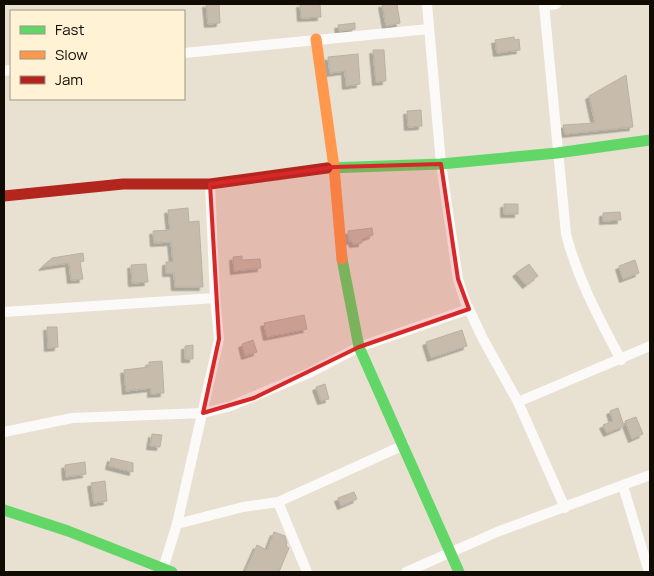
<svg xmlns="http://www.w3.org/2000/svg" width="654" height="576" font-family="Manrope,sans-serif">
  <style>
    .building { fill: #c7bcac; stroke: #b8b1a6; filter: url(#shadow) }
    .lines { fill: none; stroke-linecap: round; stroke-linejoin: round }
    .street { stroke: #fcfaf8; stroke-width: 10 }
    .fast { stroke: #63d668; stroke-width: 11 }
    .slow { stroke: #ff974d; stroke-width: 11 }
    .jam { stroke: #b3261e; stroke-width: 11 }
    .marked { fill: #d62828; fill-opacity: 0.2; stroke: #d62828; stroke-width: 4; stroke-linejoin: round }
  </style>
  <defs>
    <filter id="shadow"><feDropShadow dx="-3.5" dy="3.5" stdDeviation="0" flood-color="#0004"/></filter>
  </defs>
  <rect width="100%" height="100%" fill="#e8e1d1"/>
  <path class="building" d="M 206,4 L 219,4 L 220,23 L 208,24 Z
    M 300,4 L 320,4 L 321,17 L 301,18 Z
    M 382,4 L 397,4 L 400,23 L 386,26 Z
    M 355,23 L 355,29 L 339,31 L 338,25 Z
    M 514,37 L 515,40 L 519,39 L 520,50 L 497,53 L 495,40 Z
    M 373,50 L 384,50 L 386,81 L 376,82 Z
    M 358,54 L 360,84 L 346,86 L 345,71 L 330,73 L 328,57 Z
    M 626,75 L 633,127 L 565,134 L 563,125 L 595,123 L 589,96 Z
    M 421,110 L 422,126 L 408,127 L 407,111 Z
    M 504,204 L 518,204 L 518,214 L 504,214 Z
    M 188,208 L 189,222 L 199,221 L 203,287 L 175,287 L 174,273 L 166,273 L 166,262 L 173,262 L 171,242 L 154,243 L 153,231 L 170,230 L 168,210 Z
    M 620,212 L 621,220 L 603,221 L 603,213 Z
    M 372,228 L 373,235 L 362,239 L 362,243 L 353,244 L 352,241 L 349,241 L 348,231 Z
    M 83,253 L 84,261 L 80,262 L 83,279 L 71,280 L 69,263 L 42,267 L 52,258 Z
    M 242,256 L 242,260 L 260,259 L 261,268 L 234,271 L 233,257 Z
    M 635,260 L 639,273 L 623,279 L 619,266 Z
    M 146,264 L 148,282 L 132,283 L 131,265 Z
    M 529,264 L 538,276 L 526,285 L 516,273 Z
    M 304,315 L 307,329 L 267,337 L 264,323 Z
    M 47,327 L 57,327 L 58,347 L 48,348 Z
    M 462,330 L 467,346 L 431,358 L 426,342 Z
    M 253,340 L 257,352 L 245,356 L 242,344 Z
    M 193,345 L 193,359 L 185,359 L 185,346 Z
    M 162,361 L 164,393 L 151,394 L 151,388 L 126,391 L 124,370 L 149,367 L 149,362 Z
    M 325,384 L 329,399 L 321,401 L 316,387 Z
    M 618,408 L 624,426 L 607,433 L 603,425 L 613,421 L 610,411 Z
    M 636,417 L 643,434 L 632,439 L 625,421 Z
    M 152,434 L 162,435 L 160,447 L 150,446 Z
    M 111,458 L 133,463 L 133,472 L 109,466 Z
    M 85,462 L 86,474 L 66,477 L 65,465 Z
    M 105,481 L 107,501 L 94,503 L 91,483 Z
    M 354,492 L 357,499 L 341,506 L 338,498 Z
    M 274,532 L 285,536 L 287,543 L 286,546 L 289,548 L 279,572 L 245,572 L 257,545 L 267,550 Z"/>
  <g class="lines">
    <path class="street" d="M 427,4 L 441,164 L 458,279 L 465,301 L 483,339 L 518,402 L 565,508
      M 544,4 L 566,234 C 578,280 599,318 621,360
      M 544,6 L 556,4
      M 184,53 L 429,29
      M 4,71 L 11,70
      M 4,312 L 215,298
      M 518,402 L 650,346
      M 4,432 L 72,418 L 203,413 L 231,406 L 309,373 L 359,347 L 469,309
      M 623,486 L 649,572
      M 278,502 L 307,572
      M 177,524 L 243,507 L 278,502 L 404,445
      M 162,572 L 177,524 L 219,339 L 215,298 L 210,184
      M 406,572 L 497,532 L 650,475"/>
    <path class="fast" d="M 327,168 L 441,164 L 557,153 L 650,140
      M 342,259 L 359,347 L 459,572
      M 4,510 L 68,531 L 172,572"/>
    <path class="slow" d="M 316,39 L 334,167 L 342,259"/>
    <path class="jam" d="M 4,196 L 123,184 L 210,184 L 327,168"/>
  </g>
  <path class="marked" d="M 441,164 L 458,279 L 469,309 L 359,347 L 254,398 L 203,413 L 219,339 L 210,184 L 334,167 Z"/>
  <rect width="654" height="576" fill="none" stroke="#100c04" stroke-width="10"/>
  <rect x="10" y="10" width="175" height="90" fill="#fff2d5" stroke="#9f9681"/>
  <rect x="20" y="26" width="25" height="8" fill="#63d668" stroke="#9f9681"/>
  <text x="55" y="35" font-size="15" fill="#100c04">Fast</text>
  <rect x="20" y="51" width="25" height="8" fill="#ff974d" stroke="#9f9681"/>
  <text x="55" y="60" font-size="15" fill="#100c04">Slow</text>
  <rect x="20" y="76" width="25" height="8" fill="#b3261e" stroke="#9f9681"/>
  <text x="55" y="85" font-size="15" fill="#100c04">Jam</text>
</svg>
